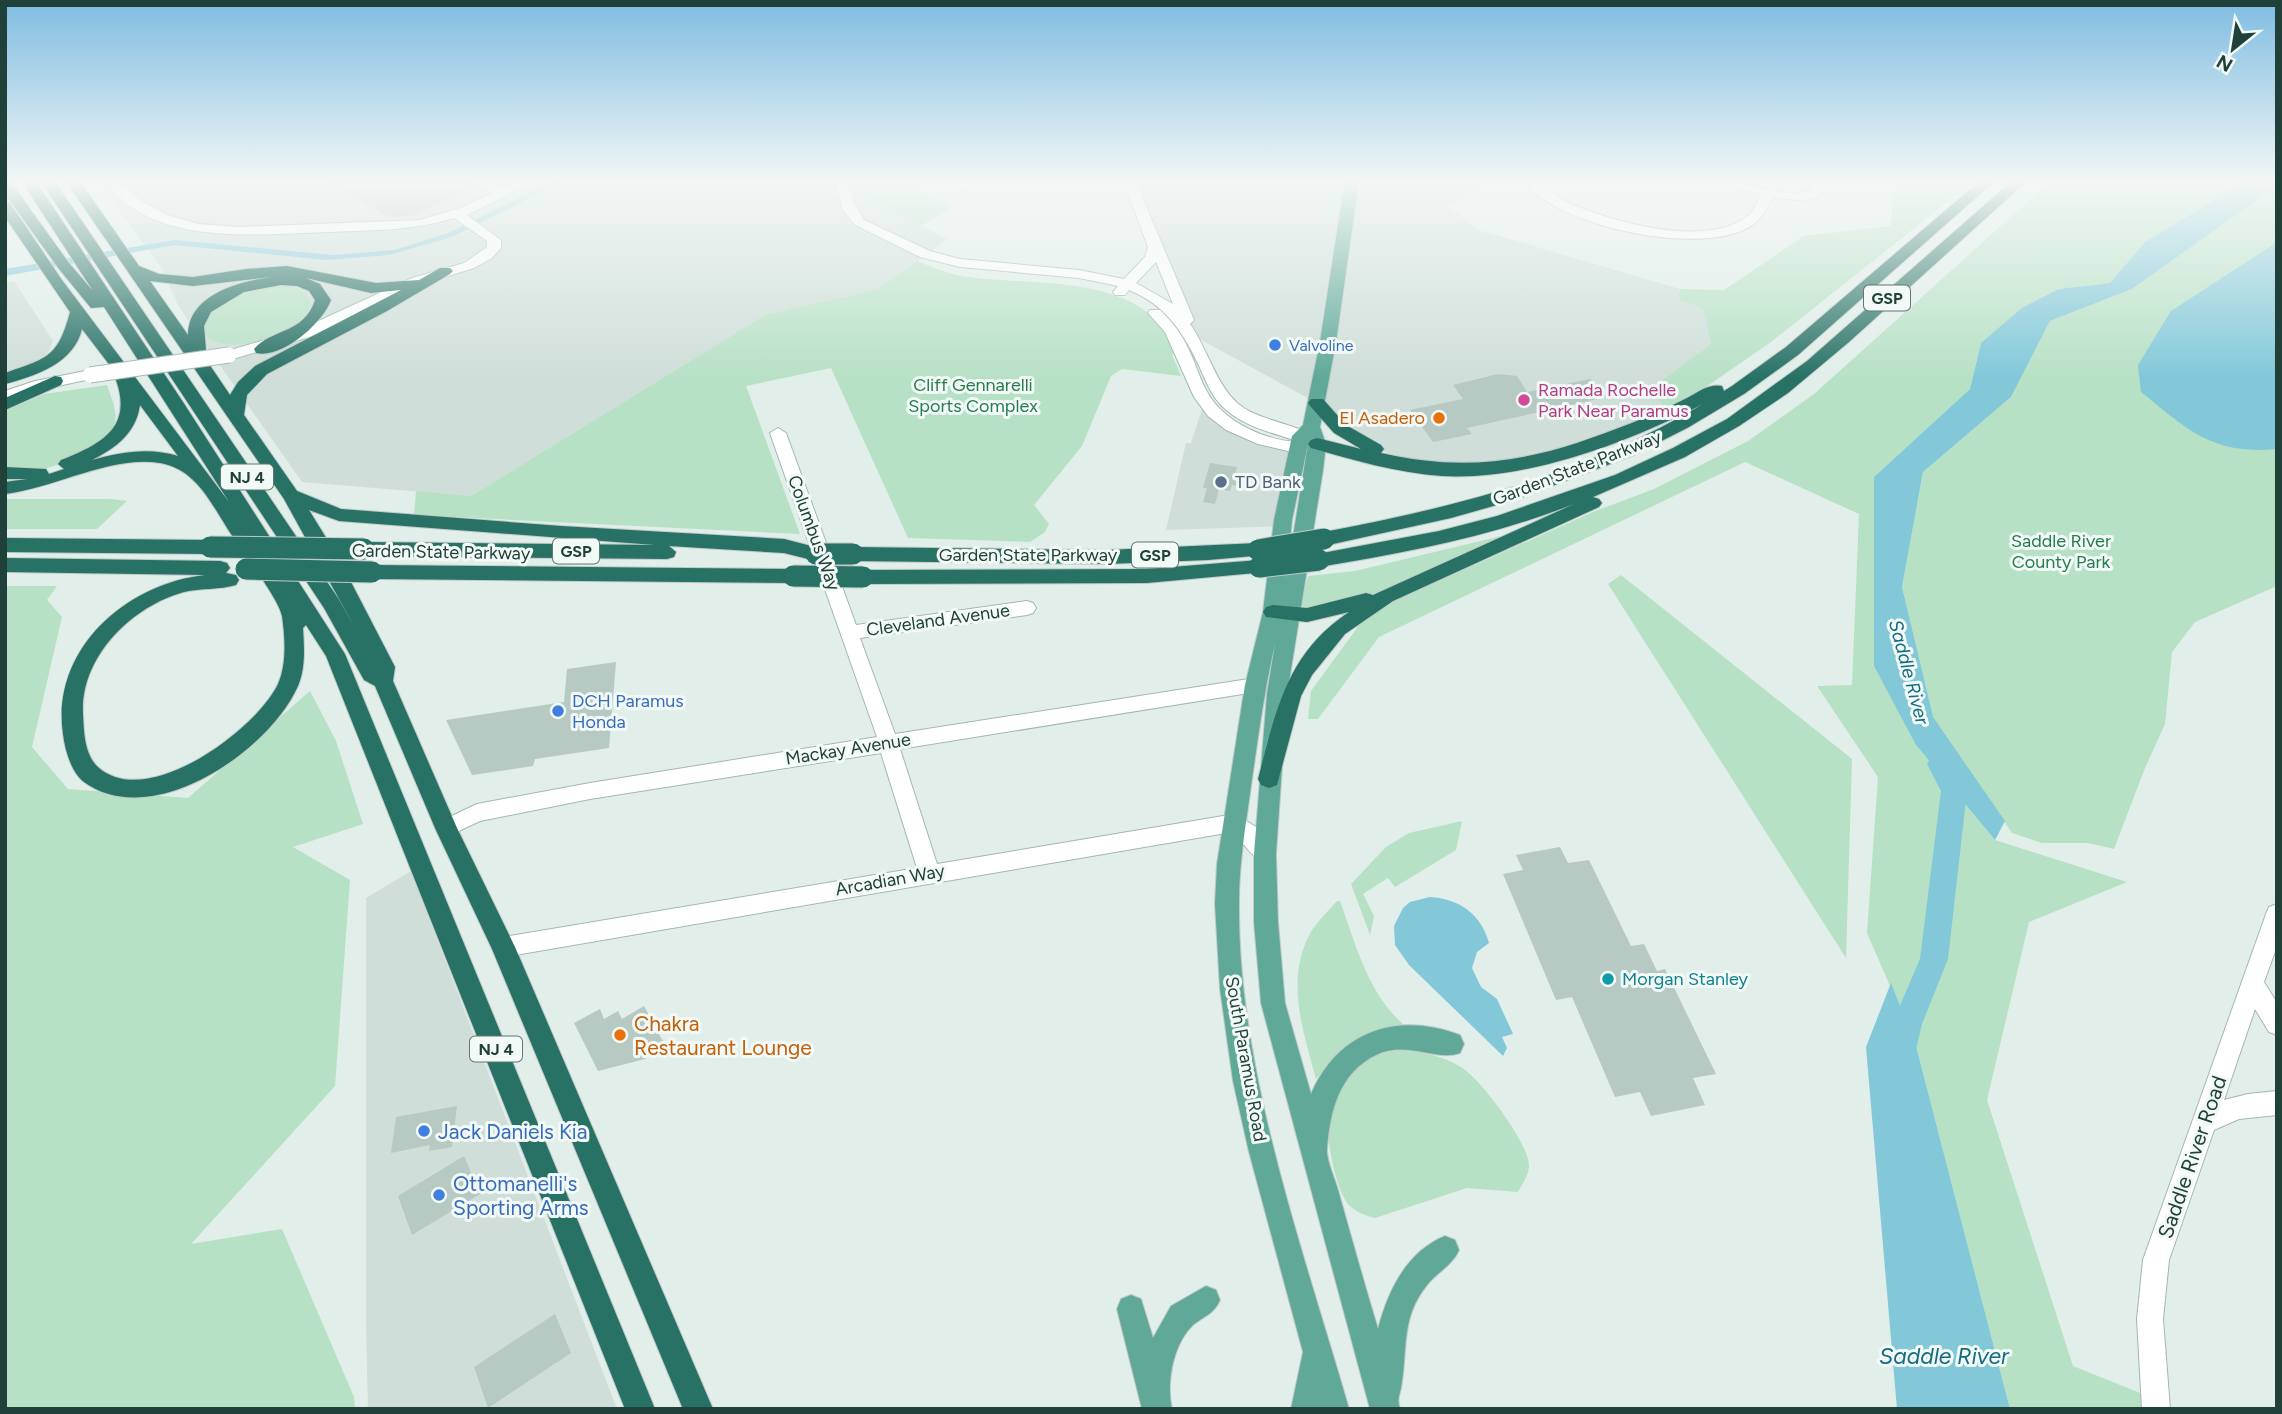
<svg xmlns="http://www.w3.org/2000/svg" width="2282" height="1414" font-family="Figtree,sans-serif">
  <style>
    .built { fill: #cfded8 }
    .green { fill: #b7e1c5 }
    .water { fill: #82c8d9 }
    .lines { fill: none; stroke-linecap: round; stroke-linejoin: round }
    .river { fill: #82c8d9; fill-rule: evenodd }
    .building { fill: #b6c9c2 }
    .minor-casing { stroke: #a3b7b1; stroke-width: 2 }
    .major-casing { stroke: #c0cac8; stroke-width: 2 }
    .highway-casing { stroke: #c0cac8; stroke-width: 2 }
    .minor { fill: #fff; fill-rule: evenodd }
    .major { fill: #60a999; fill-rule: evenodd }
    .highway { fill: #277165; fill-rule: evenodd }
    .minor-bridge-casing { stroke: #a3b7b1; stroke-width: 17; stroke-linecap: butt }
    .highway-bridge-casing { stroke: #c0cac8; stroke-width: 23; stroke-linecap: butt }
    .minor-bridge { stroke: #fff; stroke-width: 15 }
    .highway-bridge { stroke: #277165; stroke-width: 21 }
    .shop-dot { fill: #3f7fe0; stroke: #f2f9f6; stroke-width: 2.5 }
    .hotel-dot { fill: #d1479c; stroke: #f2f9f6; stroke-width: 2.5 }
    .food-dot { fill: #e8710a; stroke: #f2f9f6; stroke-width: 2.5 }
    .service-dot { fill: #5c6f8a; stroke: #f2f9f6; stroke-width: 2.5 }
    .culture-dot { fill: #0f9aa8; stroke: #f2f9f6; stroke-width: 2.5 }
    .labels { text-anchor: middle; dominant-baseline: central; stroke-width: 6; stroke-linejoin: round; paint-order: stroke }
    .shield { fill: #f2f9f6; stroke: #5e7872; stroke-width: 2 }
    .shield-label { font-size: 16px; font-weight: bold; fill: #1f4139 }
    .far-shop-label { font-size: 16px; fill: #366cbe; stroke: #f2f9f6; text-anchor: start }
    .park-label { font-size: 18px; fill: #247d4a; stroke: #f2f9f6 }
    .hotel-label { font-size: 18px; fill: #b23c85; stroke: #f2f9f6; text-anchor: start }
    .food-label { font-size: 18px; fill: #c56008; stroke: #f2f9f6; text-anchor: end }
    .street-label { font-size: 18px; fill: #1f4139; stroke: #f2f9f6 }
    .service-label { font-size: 18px; fill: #4e5e75; stroke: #f2f9f6; text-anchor: start }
    .shop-label { font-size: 18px; fill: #366cbe; stroke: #f2f9f6; text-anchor: start }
    .culture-label { font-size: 18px; fill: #0d838f; stroke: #f2f9f6; text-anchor: start }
    .water-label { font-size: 19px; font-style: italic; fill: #116c84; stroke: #f2f9f6 }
    .near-food-label { font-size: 21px; fill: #c56008; stroke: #f2f9f6; text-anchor: start }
    .near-shop-label { font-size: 21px; fill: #366cbe; stroke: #f2f9f6; text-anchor: start }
    .near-street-label { font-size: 21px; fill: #1f4139; stroke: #f2f9f6 }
    .near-water-label { font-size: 23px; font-style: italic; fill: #116c84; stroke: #f2f9f6 }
  </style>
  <rect width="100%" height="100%" fill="#e1eee9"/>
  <path class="built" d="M 96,180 L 858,180 L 865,199 L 948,239 L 878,289 L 765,315 L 471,496 L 302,482 L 179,307 L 161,267 Z
    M 1129,180 L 1472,180 L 1485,192 L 1448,206 L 1479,230 L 1680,289 L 1678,299 L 1703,309 L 1711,344 L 1648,391 L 1668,409 L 1629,431 L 1498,466 L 1416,465 L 1352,437 L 1317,403 L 1192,335 Z
    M 14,281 L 53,341 L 47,354 L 37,361 L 5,375 L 5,283 Z
    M 1204,403 L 1227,424 L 1298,448 L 1283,526 L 1166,530 L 1186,443 L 1191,443 Z
    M 411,871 L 617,1409 L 368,1409 L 366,1330 L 366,898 Z"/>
  <path class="green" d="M 858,180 L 912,180 L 915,189 L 952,206 L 921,226 L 865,199 Z
    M 1914,180 L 1975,180 L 1771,342 L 1687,400 L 1668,409 L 1648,391 L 1711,344 L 1703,309 L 1678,299 L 1680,289 L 1724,290 L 1804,236 L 1891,226 L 1894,186 Z
    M 2052,180 L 2247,180 L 2145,242 L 2110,283 L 2059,289 L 1981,343 L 1970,389 L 1874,477 L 1916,745 L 1995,840 L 2127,882 L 2029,922 L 1987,1100 L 2073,1366 L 2155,1399 L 2156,1409 L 2010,1409 L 1916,1046 L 1867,933 L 1878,777 L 1817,686 L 1852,685 L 1859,514 L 1745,462 L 1379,637 L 1318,719 L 1308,719 L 1311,691 L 1368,613 L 1593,512 L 1654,489 L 1748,441 L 1814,394 Z
    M 2277,186 L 2277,586 L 2195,622 L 2172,652 L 2165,724 L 2145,768 L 2114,849 L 2088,843 L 2042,843 L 2012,833 L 1932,717 L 1902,587 L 1923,472 L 2011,397 L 2050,321 L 2132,289 Z
    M 917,261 C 933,267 950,275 968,277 C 1037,287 1147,271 1176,353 L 1172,355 L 1181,376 L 1122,369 L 1111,376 L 1082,446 L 1034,505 L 1049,524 L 1045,532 L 1030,542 L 908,538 L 831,368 L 746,386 L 800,534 L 414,515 L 416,491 L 471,496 L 765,315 L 878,289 Z
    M 287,285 C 360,304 240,371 202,333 L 205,316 C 234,295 250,286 287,285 Z
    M 107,385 C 111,398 120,414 113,428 C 105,446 62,465 44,469 C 32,472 17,470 5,471 L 5,411 L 44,394 Z
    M 5,499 L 111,499 L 127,501 L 97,529 L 5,529 Z
    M 1514,533 L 1393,588 L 1314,609 L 1304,607 L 1301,603 L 1308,576 L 1355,571 Z
    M 1621,575 L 1852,759 L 1846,958 L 1608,584 Z
    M 5,586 L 57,586 L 47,600 L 62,617 L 32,747 L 68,789 L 188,798 L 310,691 L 336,741 L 363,824 L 293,847 L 350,880 L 335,1086 L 191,1244 L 282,1229 L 354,1397 L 355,1409 L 5,1409 Z
    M 1462,821 L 1456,850 L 1395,887 L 1388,878 L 1363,894 L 1374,916 L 1370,935 L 1351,884 L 1386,847 L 1409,833 Z
    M 1337,901 L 1340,901 C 1357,948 1369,998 1410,1030 L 1333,1062 L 1316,1079 C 1303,1030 1284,978 1312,930 C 1319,920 1329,910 1337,901 Z
    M 1405,1049 C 1424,1053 1443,1056 1461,1067 C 1480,1078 1531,1146 1529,1167 C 1528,1177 1522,1184 1518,1192 L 1467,1188 L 1375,1218 C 1367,1216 1358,1213 1351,1207 C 1335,1195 1322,1122 1330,1103 C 1335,1092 1346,1075 1354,1067 C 1366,1053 1388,1052 1405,1049 Z"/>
  <path class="water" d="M 555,180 L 566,180 L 452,237 L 389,255 L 327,260 L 174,245 L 5,276 L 5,269 L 174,240 L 333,255 L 394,250 L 448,233 Z
    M 2247,180 L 2277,180 L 2277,186 L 2132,289 L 2050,321 L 2011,397 L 1923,472 L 1902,587 L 1933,717 L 2005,821 L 1995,840 L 1916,745 L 1874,666 L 1874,477 L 1970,389 L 1981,343 L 2022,308 L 2059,289 L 2110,283 L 2145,242 Z
    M 2277,242 L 2277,449 C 2212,455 2188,430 2141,392 L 2138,365 L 2171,311 Z
    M 1430,897 C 1460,899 1481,914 1489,943 L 1477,952 L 1472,968 L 1481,987 L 1497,999 L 1513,1034 L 1502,1037 L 1507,1048 L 1503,1056 L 1409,965 L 1395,945 L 1394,926 L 1403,908 L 1410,902 Z
    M 1891,983 L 1916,1046 L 2010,1409 L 1897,1409 L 1866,1047 Z"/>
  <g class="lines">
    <path class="river" d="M 1940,754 L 1949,757 L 1967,791 L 1948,959 L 1922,1024 L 1912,1066 L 1901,1070 L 1890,1066 L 1886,1056 L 1892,1024 L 1920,959 L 1941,791 L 1927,764 L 1931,757 Z"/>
  </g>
  <path class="building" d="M 325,180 L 470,180 L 476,186 L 416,215 L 389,217 Z
    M 1498,374 L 1517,376 L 1527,392 L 1590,379 L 1607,397 L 1467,428 L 1472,434 L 1433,442 L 1410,410 L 1463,399 L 1453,385 Z
    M 1210,463 L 1237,467 L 1234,477 L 1254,484 L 1253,488 L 1232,485 L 1230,491 L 1219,489 L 1215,504 L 1203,502 L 1207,488 L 1203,488 Z
    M 616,662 L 609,748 L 535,759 L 533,766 L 472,775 L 446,720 L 564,702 L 567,669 Z
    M 1560,847 L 1568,863 L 1589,860 L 1631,946 L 1644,944 L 1657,971 L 1665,969 L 1716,1074 L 1693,1078 L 1705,1105 L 1651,1116 L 1640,1092 L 1615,1097 L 1572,997 L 1556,1000 L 1503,874 L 1523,870 L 1516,855 Z
    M 644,1006 L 666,1047 L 645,1059 L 598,1071 L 574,1023 L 600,1009 L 604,1019 L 618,1011 L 622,1019 Z
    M 457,1106 L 452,1147 L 429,1151 L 430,1145 L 391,1153 L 396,1117 Z
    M 464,1156 L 480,1194 L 412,1235 L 398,1196 Z
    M 555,1314 L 571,1353 L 488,1408 L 474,1367 Z"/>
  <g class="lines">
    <defs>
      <path id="minor" d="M 105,180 L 118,180 L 143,202 L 167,215 L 199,224 L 239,227 L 420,220 L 460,208 L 493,193 L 472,180 L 487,180 L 503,188 L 521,180 L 537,180 L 467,215 L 501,240 L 501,248 L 492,258 L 474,268 L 422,284 L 309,337 L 229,360 L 221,355 L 224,352 L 299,330 L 412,278 L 464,263 L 487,247 L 487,241 L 454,218 C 413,231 371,230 328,232 C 258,234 149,248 105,180 Z
        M 835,180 L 847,180 L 855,205 L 864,220 L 930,251 L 960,259 L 1079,270 L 1124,279 L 1145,257 L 1148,247 L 1123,180 L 1135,180 L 1194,320 L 1190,324 C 1208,349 1216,387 1241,406 C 1262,422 1312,427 1324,443 L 1322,447 L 1310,446 L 1308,451 L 1292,452 L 1258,444 L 1226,430 L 1208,416 L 1194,397 L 1165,332 L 1148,313 L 1150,310 L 1160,310 C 1172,322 1182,334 1189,350 C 1196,364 1200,381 1209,395 C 1226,423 1267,441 1299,442 C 1272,432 1242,427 1221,405 C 1211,395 1206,381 1200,368 C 1184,333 1166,305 1129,290 L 1125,295 L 1115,295 L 1113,292 L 1118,286 L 1079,278 L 960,267 L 920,257 L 855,225 L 843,210 ZM 1156,262 L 1173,304 L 1136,283 Z
        M 951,180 L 966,180 L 981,189 L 979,192 L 969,192 Z
        M 1523,180 C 1542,180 1552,195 1569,203 C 1613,222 1698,246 1742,220 C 1752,215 1756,204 1761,194 L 1717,183 L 1716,180 C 1745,180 1783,200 1810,190 L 1815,180 L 1827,180 L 1820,196 L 1804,201 L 1772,197 C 1768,207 1763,217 1754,224 C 1708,259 1554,227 1523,180 Z
        M 90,370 L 98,375 L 95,378 L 39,390 L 5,402 L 5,391 L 35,381 Z
        M 778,428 L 786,433 L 856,625 L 1027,601 L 1033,603 L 1036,608 L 1033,613 L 1027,615 L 860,638 L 895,734 L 1255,678 L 1262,680 L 1264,685 L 1262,690 L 1255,692 L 900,749 L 937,864 L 1235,814 L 1256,827 L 1276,854 L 1272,860 C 1255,867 1245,842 1232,832 L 503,957 L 495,954 L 492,947 L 495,940 L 503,937 L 917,868 L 881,753 L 590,799 L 480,821 L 446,837 L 439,834 L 436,828 L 439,822 L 477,804 L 590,783 L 877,737 L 770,433 Z
        M 2277,904 L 2277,946 L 2264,982 L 2277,1003 L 2277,1035 L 2269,1032 L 2255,1009 L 2224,1100 L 2248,1094 L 2277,1091 L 2277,1115 L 2239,1119 L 2214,1130 L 2169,1260 L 2163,1319 L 2170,1409 L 2142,1409 L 2137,1319 L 2143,1260 L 2266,914 L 2269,907 Z"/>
      <path id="major" d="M 1345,180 L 1359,180 L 1336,342 L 1320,427 L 1326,444 L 1323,470 L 1287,694 L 1276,854 L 1278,922 L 1285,1003 L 1311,1094 C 1338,1031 1397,1011 1460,1035 L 1464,1044 L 1460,1053 C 1436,1062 1407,1040 1376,1055 C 1339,1073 1330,1111 1327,1149 C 1326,1160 1335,1179 1338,1190 C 1351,1236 1364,1283 1378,1329 C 1388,1291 1406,1252 1445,1236 L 1455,1240 L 1459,1250 C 1452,1266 1437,1272 1427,1285 C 1400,1318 1408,1351 1401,1388 C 1399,1397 1397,1399 1400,1409 L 1370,1409 L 1261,1003 L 1254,922 L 1254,854 L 1267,694 L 1275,644 C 1264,691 1258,738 1251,786 C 1246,824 1239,863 1239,902 C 1237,1069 1303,1249 1349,1409 L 1291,1409 L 1303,1352 L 1249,1152 L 1233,1081 L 1220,989 L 1215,904 L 1217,864 L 1245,685 L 1263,612 L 1274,520 L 1292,436 L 1303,425 L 1320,342 ZM 1308,444 L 1286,580 L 1292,520 Z
        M 1206,1286 L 1216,1290 L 1220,1300 C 1214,1314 1204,1316 1193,1325 C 1173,1344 1166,1383 1172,1409 L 1142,1409 L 1117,1309 L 1121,1299 L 1131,1295 L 1141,1299 L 1153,1338 L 1171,1306 Z"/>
      <path id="highway" d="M 5,180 L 10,181 L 69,263 L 93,291 L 21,180 L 35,180 L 183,402 L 345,654 L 655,1409 L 625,1409 L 326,656 L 306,625 L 303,628 C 304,647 306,667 298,686 C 270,750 153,832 84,782 C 71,772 65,750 63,734 C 51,650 125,584 205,575 L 5,572 L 5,558 L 220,561 L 227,563 L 230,568 L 226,573 L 236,575 L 239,580 L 236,585 C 219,590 201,588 184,592 C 132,606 80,657 83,714 C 84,732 84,755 99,768 C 148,810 256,730 278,684 C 287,664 285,637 282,616 C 279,599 240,548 229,531 C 211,503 196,469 160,463 C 111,455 55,488 5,494 L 5,482 L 27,479 L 5,479 L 5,467 L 46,469 L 49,474 L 64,469 L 58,464 L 61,460 C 101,444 133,428 116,380 L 118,376 L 82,329 C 74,363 36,376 5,384 L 5,373 C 48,358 58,357 70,312 L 5,217 L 5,202 L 10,203 L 62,280 L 229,502 L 104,307 L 91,308 L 59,269 L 5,194 ZM 140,405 L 178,456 C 149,447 121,452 92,460 C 116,448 136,433 140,405 Z
        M 40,180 L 54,180 L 338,598 L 355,628 L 284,499 L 65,180 L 79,180 L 139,266 L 159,274 L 193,277 L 246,269 L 287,266 L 376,283 L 419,280 L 440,268 L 450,268 L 453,271 L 450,274 L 387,311 L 267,374 L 247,395 L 244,415 L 297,491 L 341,509 L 561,526 L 784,539 L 823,549 L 825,554 L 823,559 L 816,561 L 784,553 L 669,546 L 676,552 L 674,557 L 667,559 L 364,556 L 357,554 L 355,549 L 357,544 L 364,542 L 655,545 L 339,521 L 309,510 L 338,557 L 395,667 L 393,681 L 457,828 L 515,947 L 713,1409 L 683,1409 L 492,949 L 435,828 L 375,686 L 364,680 L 324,608 ZM 279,276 C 245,280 188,292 188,335 L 150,281 L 193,286 ZM 306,278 L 371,293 L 401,290 L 255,366 L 238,382 L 230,395 L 207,361 L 204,326 L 211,312 L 244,292 L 281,285 L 297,286 L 309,291 L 315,300 C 304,334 273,328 254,349 L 256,353 C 282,359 323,323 331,300 L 320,284 Z
        M 1981,180 L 1996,180 L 1798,355 L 1744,394 L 1689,427 L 1634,455 L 1518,499 L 1451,518 L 1324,546 L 1317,544 L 1315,539 L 1317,534 L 1324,532 C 1457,507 1586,474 1703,404 C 1629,442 1527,481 1442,476 C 1398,473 1353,460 1311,448 L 1308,444 L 1311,440 L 1317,438 L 1361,449 L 1334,433 L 1311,407 L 1308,403 L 1311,399 L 1323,399 L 1346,425 L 1381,445 L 1384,449 L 1381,453 C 1451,469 1509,465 1577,443 C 1615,430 1652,416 1687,398 C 1698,392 1710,383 1722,386 L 1724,391 L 1732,386 L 1786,347 Z
        M 2013,180 L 2028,180 L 1849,342 L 1788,393 L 1739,426 L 1685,457 L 1593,497 L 1599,499 L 1602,503 L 1599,507 L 1393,601 L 1345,634 L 1312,675 L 1301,696 L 1277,785 L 1269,788 L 1261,785 L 1258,779 C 1276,711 1286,654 1349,612 L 1307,622 L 1266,617 L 1263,612 L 1266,607 L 1273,605 L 1307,608 L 1366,593 L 1373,595 L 1574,504 C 1493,536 1405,553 1319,567 L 1312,565 L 1309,560 L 1312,555 L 1439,531 L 1497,516 L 1615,475 L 1673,448 L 1727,419 L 1807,361 Z
        M 55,376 L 61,377 L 63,381 L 61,385 L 5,410 L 5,398 Z
        M 5,538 L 210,540 L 217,542 L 219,547 L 217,552 L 210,554 L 5,552 Z
        M 1258,543 L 1265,545 L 1267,550 L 1265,555 L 1208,560 L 1107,564 L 853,561 L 846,559 L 844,554 L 846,549 L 853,547 L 1107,550 Z
        M 1259,560 L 1266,562 L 1269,567 L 1266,572 L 1147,583 L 863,584 L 856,582 L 853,577 L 856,572 L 863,570 L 1147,569 Z
        M 372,565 L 793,569 L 800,571 L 803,576 L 800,581 L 793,583 L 372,579 L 365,577 L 362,572 L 365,567 Z"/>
    </defs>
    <use href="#minor" class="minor-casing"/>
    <use href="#major" class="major-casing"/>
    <use href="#highway" class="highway-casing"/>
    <use href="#minor" class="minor"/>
    <use href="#major" class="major"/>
    <use href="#highway" class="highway"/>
    <defs>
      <path id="minor-bridge" d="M 90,375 L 229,355"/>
      <path id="highway-bridge" d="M 210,547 L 364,549
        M 1258,550 L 1324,539
        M 816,554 L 853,554
        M 1259,567 L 1319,560
        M 246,569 L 372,572
        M 793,576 L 863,577"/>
    </defs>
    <use href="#minor-bridge" class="minor-bridge-casing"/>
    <use href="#highway-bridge" class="highway-bridge-casing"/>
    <use href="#minor-bridge" class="minor-bridge"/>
    <use href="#highway-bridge" class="highway-bridge"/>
  </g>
  <linearGradient id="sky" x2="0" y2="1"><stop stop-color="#7fbce2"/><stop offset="0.48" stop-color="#f2f7f5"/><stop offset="1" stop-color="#f2f7f5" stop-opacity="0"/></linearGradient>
  <rect width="2282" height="378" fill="url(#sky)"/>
  <g class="shop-dot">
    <circle cx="1275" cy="345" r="7"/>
    <circle cx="558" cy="711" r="7"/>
    <circle cx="424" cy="1131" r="7"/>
    <circle cx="439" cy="1195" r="7"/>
  </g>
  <circle class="hotel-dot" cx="1524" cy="400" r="7"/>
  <g class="food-dot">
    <circle cx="1439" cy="418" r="7"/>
    <circle cx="620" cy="1035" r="7"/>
  </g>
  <circle class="service-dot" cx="1221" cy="482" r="7"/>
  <circle class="culture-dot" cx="1608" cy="979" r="7"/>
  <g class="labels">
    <g class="shield">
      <rect x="1864" y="285.5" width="46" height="25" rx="5"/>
      <rect x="221" y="464.5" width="52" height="25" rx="5"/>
      <rect x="553" y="538.5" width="46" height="25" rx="5"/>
      <rect x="1132" y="542.5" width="46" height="25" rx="5"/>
      <rect x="470" y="1036.5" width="52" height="25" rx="5"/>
    </g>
    <g class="shield-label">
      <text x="1887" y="298">GSP</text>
      <text x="247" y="477">NJ 4</text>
      <text x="576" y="551">GSP</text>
      <text x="1155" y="555">GSP</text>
      <text x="496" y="1049">NJ 4</text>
    </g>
    <g class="far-shop-label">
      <text x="1289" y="345">Valvoline</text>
    </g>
    <g class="park-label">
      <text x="973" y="385">Cliff Gennarelli<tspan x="973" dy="21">Sports Complex</tspan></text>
      <text x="2061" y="541">Saddle River<tspan x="2061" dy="21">County Park</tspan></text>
    </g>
    <g class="hotel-label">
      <text x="1538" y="390">Ramada Rochelle<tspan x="1538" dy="21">Park Near Paramus</tspan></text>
    </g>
    <g class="food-label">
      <text x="1425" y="418">El Asadero</text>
    </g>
    <g class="street-label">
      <text transform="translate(1577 468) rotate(-21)">Garden State Parkway</text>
      <text transform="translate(814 533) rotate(70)">Columbus Way</text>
      <text transform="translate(441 552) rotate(1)">Garden State Parkway</text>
      <text x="1028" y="555">Garden State Parkway</text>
      <text transform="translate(938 620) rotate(-8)">Cleveland Avenue</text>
      <text transform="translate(848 749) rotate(-9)">Mackay Avenue</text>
      <text transform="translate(890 880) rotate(-10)">Arcadian Way</text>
      <text transform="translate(1246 1059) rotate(80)">South Paramus Road</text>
    </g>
    <g class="service-label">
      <text x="1235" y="482">TD Bank</text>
    </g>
    <g class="shop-label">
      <text x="572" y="701">DCH Paramus<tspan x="572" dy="21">Honda</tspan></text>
    </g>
    <g class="culture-label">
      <text x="1622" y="979">Morgan Stanley</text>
    </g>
    <g class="water-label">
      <text transform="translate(1909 672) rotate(75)">Saddle River</text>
    </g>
    <g class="near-food-label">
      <text x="634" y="1023">Chakra<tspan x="634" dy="24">Restaurant Lounge</tspan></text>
    </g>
    <g class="near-shop-label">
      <text x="438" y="1131">Jack Daniels Kia</text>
      <text x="453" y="1183">Ottomanelli's<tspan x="453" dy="24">Sporting Arms</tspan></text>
    </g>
    <g class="near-street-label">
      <text transform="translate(2192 1157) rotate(-71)">Saddle River Road</text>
    </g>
    <g class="near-water-label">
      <text x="1944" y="1356">Saddle River</text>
    </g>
  </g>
  <rect width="2282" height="1414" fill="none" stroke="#1f4139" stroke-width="14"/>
  <g transform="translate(2233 49) rotate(210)" stroke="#f2f9f6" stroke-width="5" paint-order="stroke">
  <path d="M0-5L12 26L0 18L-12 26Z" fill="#1f4139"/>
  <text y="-10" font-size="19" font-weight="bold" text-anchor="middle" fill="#1f4139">N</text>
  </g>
</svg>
